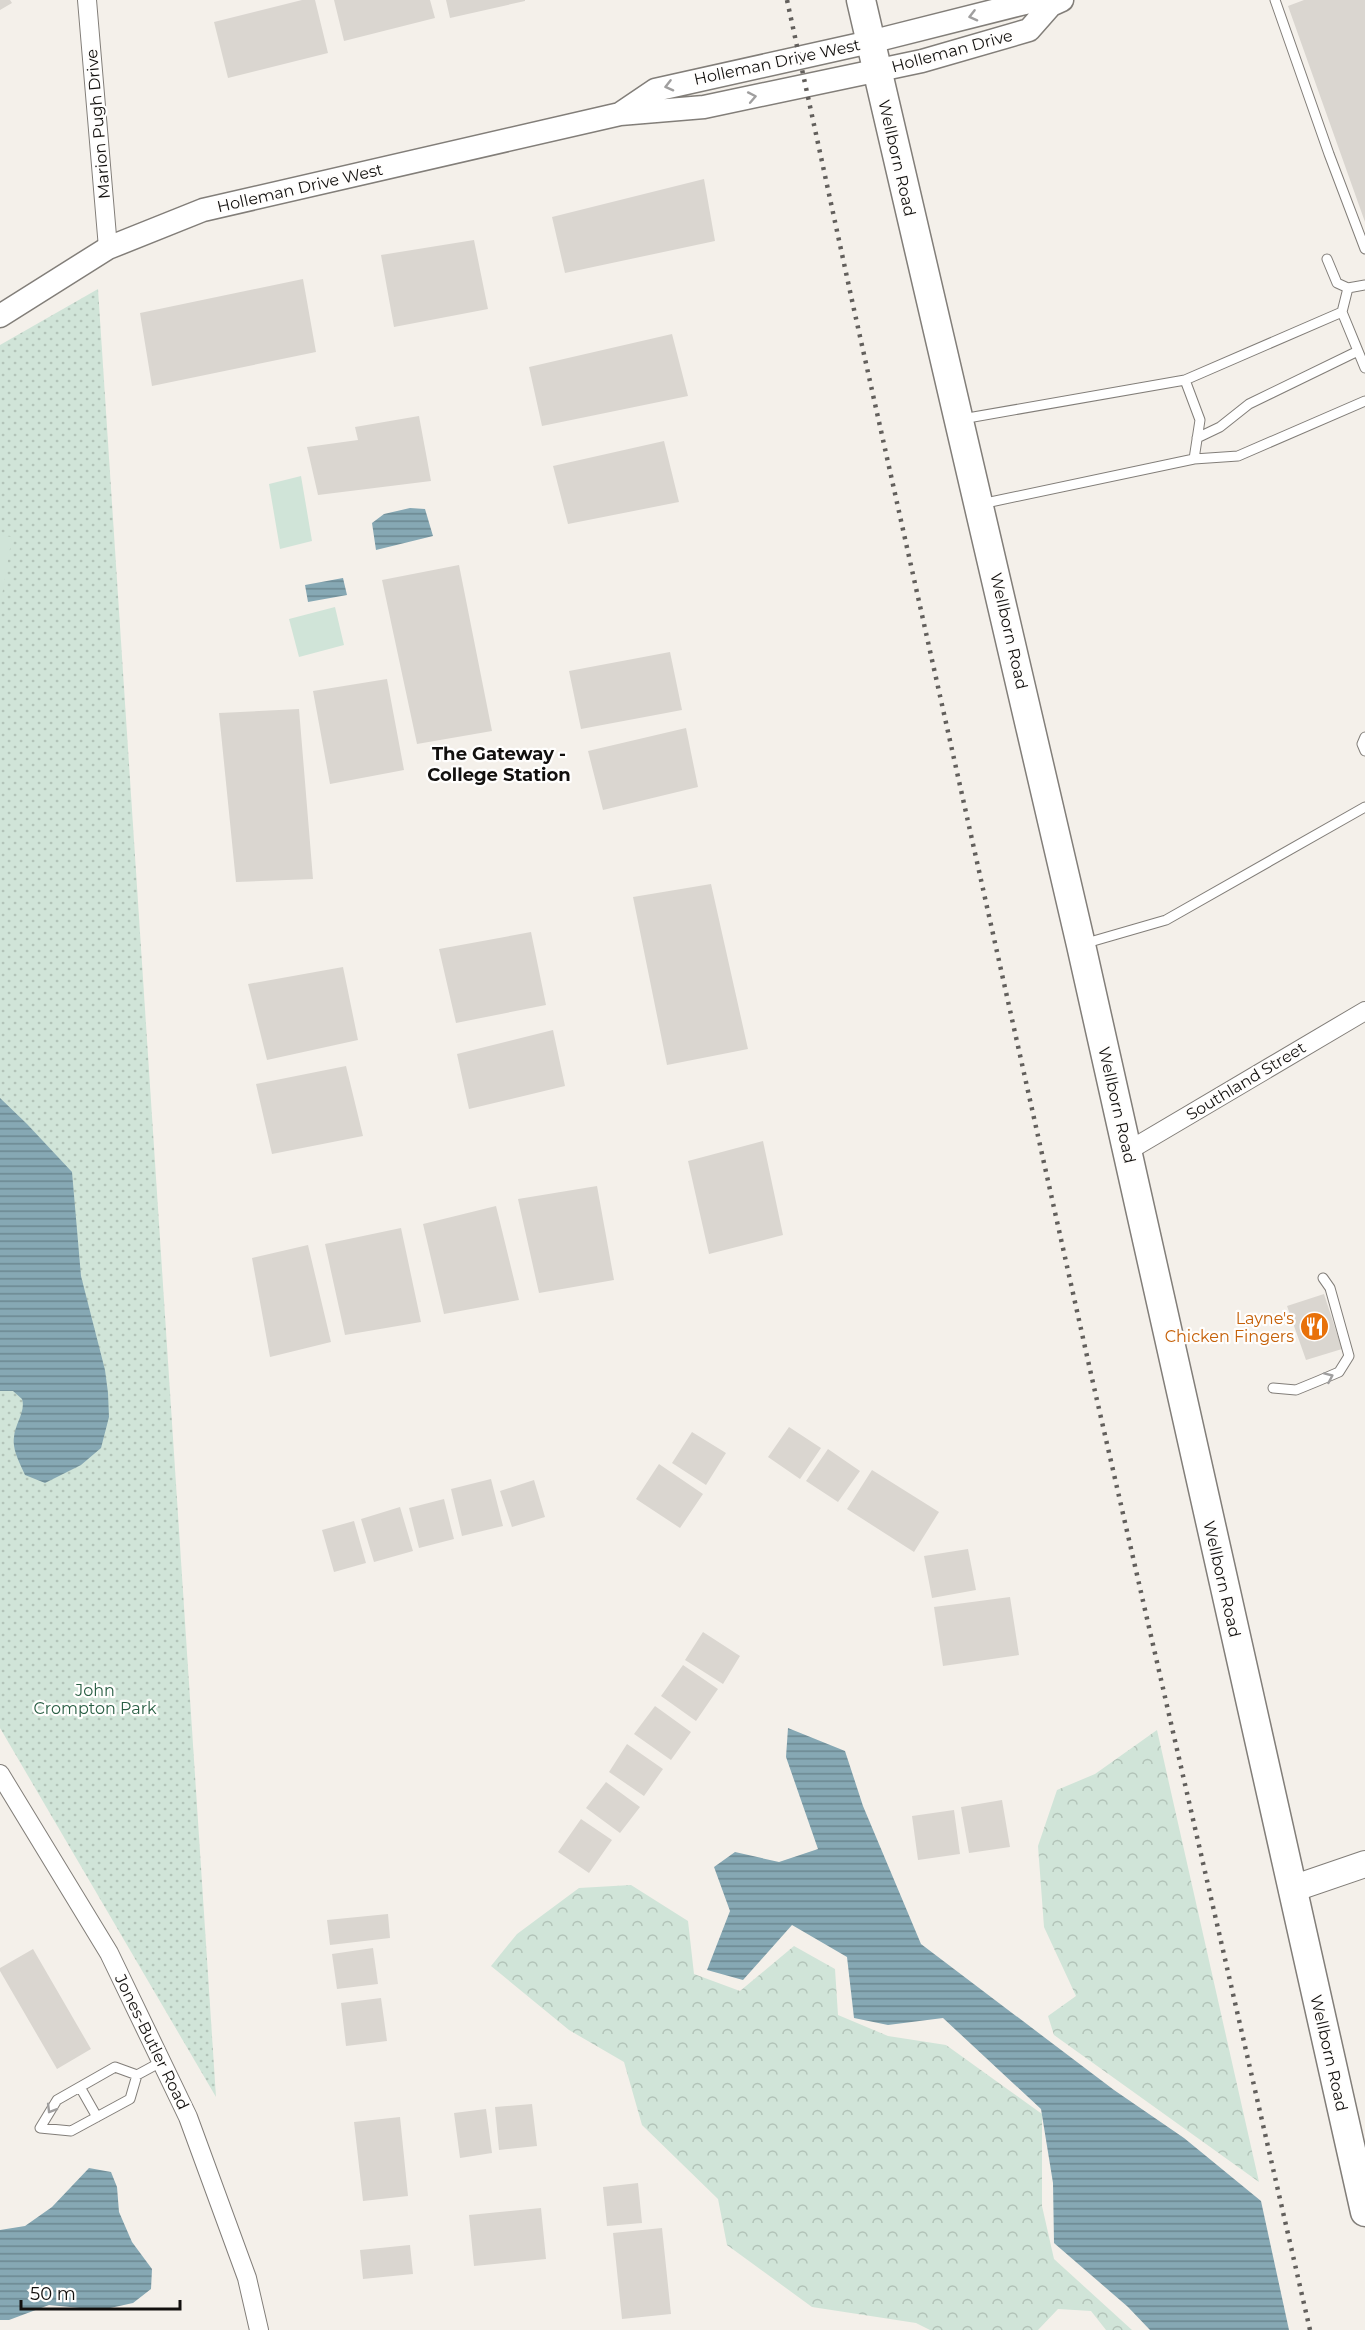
<svg xmlns="http://www.w3.org/2000/svg" width="1365" height="2330" font-family="Montserrat,sans-serif">
  <style>
    .forest { fill: url(#forest-crowns) }
    .park { fill: url(#park-dots) }
    .pitch { fill: #d0e4d8 }
    .water { fill: url(#water-rules) }
    .building { fill: #dad6d0 }
    .lines { fill: none; stroke-linecap: round; stroke-linejoin: round }
    .service-casing { stroke: #827e79; stroke-width: 11 }
    .minor-casing { stroke: #827e79; stroke-width: 20 }
    .tertiary-casing { stroke: #827e79; stroke-width: 25 }
    .secondary-casing { stroke: #827e79; stroke-width: 28 }
    .primary-casing { stroke: #827e79; stroke-width: 31 }
    .service { stroke: #fff; stroke-width: 9 }
    .minor { stroke: #fff; stroke-width: 18 }
    .tertiary { stroke: #fff; stroke-width: 22 }
    .secondary { stroke: #fff; stroke-width: 26 }
    .primary { stroke: #fff; stroke-width: 28 }
    .rail { stroke: #625f5c; stroke-width: 4.5; stroke-dasharray: 3 6; stroke-linecap: butt }
    .oneway { stroke: #a09f9f }
    .labels { text-anchor: middle; dominant-baseline: central; stroke-width: 4.5; stroke-linejoin: round; paint-order: stroke }
    .street-label { font-size: 16px; fill: #12100e; stroke: #fffefd }
    .food-label { font-size: 16px; fill: #c56008; stroke: #fffefd; text-anchor: end }
    .park-label { font-size: 16px; fill: #295e44; stroke: #fffefd }
    .neighbourhood-label { font-size: 18px; font-weight: bold; fill: #12100e; stroke: #fffefd }
  </style>
  <defs>
    <pattern id="forest-crowns" width="20" height="18" patternUnits="userSpaceOnUse" patternTransform="scale(1.5)"><rect width="20" height="18" fill="#d0e4d8"/><path d="M2 6a3 3 0 1 1 6 0M12 15a3 3 0 1 1 6 0" fill="none" stroke="#b2c3b8"/></pattern>
    <pattern id="park-dots" width="8" height="8" patternUnits="userSpaceOnUse" patternTransform="scale(1.5)"><rect width="8" height="8" fill="#d0e4d8"/><path d="M2 2h.1M6 6h.1" fill="none" stroke="#b2c3b8" stroke-width="1.8" stroke-linecap="round"/></pattern>
    <pattern id="water-rules" width="6" height="5" patternUnits="userSpaceOnUse" patternTransform="scale(1.5)"><rect width="6" height="5" fill="#86a8b4"/><path d="M0 2.5h6" fill="none" stroke="#6c8791"/></pattern>
  </defs>
  <rect width="100%" height="100%" fill="#f4f0ea"/>
  <path class="forest" d="M 1157,1730 L 1259,2182 L 1054,2035 L 1048,2016 L 1076,1996 L 1044,1927 L 1038,1846 L 1057,1790 L 1095,1774 Z
    M 631,1885 L 688,1921 L 694,1974 L 740,1991 L 794,1946 L 835,1969 L 838,2015 L 888,2036 L 946,2045 L 1042,2114 L 1042,2206 L 1054,2259 L 1132,2330 L 1106,2330 L 1091,2311 L 1058,2309 L 1038,2330 L 930,2330 L 916,2323 L 812,2307 L 727,2245 L 718,2199 L 642,2125 L 624,2062 L 569,2030 L 491,1966 L 517,1934 L 579,1888 Z"/>
  <path class="park" d="M 98,289 L 216,2097 L 0,1728 L 0,345 Z"/>
  <path class="pitch" d="M 301,476 L 312,541 L 280,549 L 269,484 Z
    M 0,535 L 12,537 L 0,607 Z
    M 335,607 L 344,645 L 299,657 L 289,619 Z"/>
  <path class="water" d="M 410,508 L 425,509 L 433,536 L 376,550 L 372,523 L 384,514 Z
    M 343,578 L 347,595 L 308,602 L 305,585 Z
    M 0,1098 L 27,1124 L 72,1172 L 81,1276 L 105,1370 L 108,1393 L 109,1417 L 101,1448 L 81,1465 L 45,1483 L 25,1475 C 20,1463 12,1450 14,1437 C 15,1424 26,1411 22,1399 L 13,1391 L 0,1391 Z
    M 788,1728 L 845,1751 L 863,1806 L 921,1944 L 1114,2090 L 1184,2138 L 1261,2201 L 1289,2330 L 1150,2330 L 1128,2307 L 1054,2243 L 1053,2183 L 1041,2109 L 943,2018 L 888,2025 L 854,2018 L 847,1957 L 792,1925 L 743,1980 L 707,1970 L 730,1911 L 714,1867 L 735,1852 L 779,1862 L 818,1849 L 786,1757 Z
    M 89,2168 L 111,2172 L 117,2187 L 119,2212 L 132,2242 L 152,2269 L 151,2289 L 133,2303 L 101,2310 L 49,2305 L 9,2320 L 0,2320 L 0,2230 L 25,2226 L 52,2207 Z"/>
  <path class="building" d="M 0,0 L 10,0 L 12,3 L 0,10 Z
    M 302,0 L 315,0 L 328,53 L 228,78 L 214,22 Z
    M 334,0 L 430,0 L 435,18 L 344,41 Z
    M 446,0 L 525,0 L 525,1 L 450,18 Z
    M 1304,0 L 1365,0 L 1365,222 L 1288,6 Z
    M 704,179 L 715,241 L 565,273 L 552,217 Z
    M 474,240 L 488,309 L 394,327 L 381,255 Z
    M 303,279 L 316,352 L 152,386 L 140,313 Z
    M 672,334 L 688,396 L 542,426 L 529,367 Z
    M 419,416 L 431,481 L 318,495 L 307,447 L 358,440 L 355,427 Z
    M 664,441 L 679,502 L 568,524 L 553,466 Z
    M 459,565 L 492,731 L 417,744 L 382,580 Z
    M 670,652 L 682,710 L 581,729 L 569,671 Z
    M 387,679 L 404,770 L 330,784 L 313,691 Z
    M 299,709 L 313,879 L 236,882 L 219,713 Z
    M 686,728 L 698,787 L 603,810 L 588,751 Z
    M 711,884 L 748,1049 L 667,1065 L 633,897 Z
    M 531,932 L 546,1005 L 456,1023 L 439,949 Z
    M 343,967 L 358,1040 L 267,1060 L 248,984 Z
    M 553,1030 L 565,1086 L 469,1109 L 457,1054 Z
    M 346,1066 L 363,1136 L 272,1154 L 256,1084 Z
    M 763,1141 L 783,1235 L 709,1254 L 688,1161 Z
    M 597,1186 L 614,1280 L 539,1293 L 518,1199 Z
    M 496,1206 L 519,1300 L 444,1314 L 423,1224 Z
    M 401,1228 L 421,1322 L 345,1335 L 325,1244 Z
    M 308,1245 L 331,1342 L 270,1357 L 252,1258 Z
    M 1324,1294 L 1342,1349 L 1306,1360 L 1287,1306 Z
    M 789,1427 L 821,1448 L 800,1479 L 768,1457 Z
    M 692,1432 L 726,1453 L 706,1485 L 672,1463 Z
    M 828,1449 L 860,1471 L 838,1502 L 806,1481 Z
    M 659,1464 L 703,1494 L 680,1528 L 636,1499 Z
    M 872,1470 L 939,1512 L 914,1552 L 847,1509 Z
    M 491,1479 L 503,1526 L 462,1536 L 451,1489 Z
    M 534,1480 L 545,1517 L 512,1527 L 500,1491 Z
    M 444,1499 L 454,1539 L 419,1548 L 409,1508 Z
    M 400,1507 L 413,1551 L 374,1562 L 361,1519 Z
    M 354,1521 L 366,1563 L 334,1572 L 322,1530 Z
    M 968,1549 L 976,1590 L 932,1598 L 924,1556 Z
    M 1010,1597 L 1019,1655 L 943,1666 L 934,1607 Z
    M 703,1632 L 740,1656 L 723,1684 L 685,1660 Z
    M 683,1665 L 718,1689 L 696,1721 L 661,1696 Z
    M 655,1706 L 691,1732 L 671,1760 L 634,1734 Z
    M 627,1744 L 663,1769 L 644,1796 L 609,1772 Z
    M 606,1782 L 640,1807 L 620,1833 L 586,1808 Z
    M 1002,1800 L 1010,1847 L 969,1853 L 961,1807 Z
    M 954,1810 L 960,1854 L 918,1860 L 912,1816 Z
    M 581,1819 L 612,1840 L 589,1873 L 558,1852 Z
    M 388,1914 L 390,1938 L 330,1945 L 327,1920 Z
    M 373,1948 L 378,1984 L 337,1989 L 332,1954 Z
    M 33,1949 L 91,2049 L 57,2069 L 0,1971 L 0,1968 Z
    M 381,1998 L 387,2041 L 346,2046 L 341,2003 Z
    M 532,2104 L 537,2146 L 499,2150 L 495,2107 Z
    M 486,2109 L 492,2153 L 460,2158 L 454,2113 Z
    M 400,2117 L 408,2196 L 363,2201 L 354,2122 Z
    M 638,2183 L 642,2223 L 607,2226 L 603,2187 Z
    M 541,2208 L 546,2259 L 474,2266 L 469,2215 Z
    M 662,2228 L 671,2314 L 622,2319 L 613,2233 Z
    M 410,2245 L 413,2274 L 363,2279 L 360,2250 Z"/>
  <g class="lines">
    <defs>
      <path id="service" d="M 1275,0 L 1329,154 L 1365,249
        M 1327,259 L 1337,283 L 1348,288 L 1365,285
        M 1342,312 L 1348,288
        M 1185,380 L 1342,312 L 1365,368
        M 962,419 L 1185,380 L 1200,420 L 1194,459 L 981,504
        M 1197,438 L 1220,427 L 1249,404 L 1358,351
        M 1194,459 L 1238,456 L 1365,401
        M 1365,737 L 1362,744 L 1365,751
        M 1083,944 L 1166,920 L 1365,807
        M 1273,1388 L 1296,1390 L 1318,1381 L 1339,1372 L 1349,1356 L 1330,1288 L 1323,1278
        M 137,2075 L 130,2099 L 71,2131 L 40,2128 L 57,2100 L 115,2067 L 137,2075 L 161,2062
        M 80,2087 L 97,2117"/>
      <path id="minor" d="M 87,0 L 108,248
        M 1128,1151 L 1365,1011
        M 0,1774 L 109,1953 L 188,2117 L 247,2278 L 259,2330"/>
      <path id="tertiary" d="M 621,113 L 655,90 L 870,42 L 1029,2 L 1051,5 L 1062,0
        M 0,316 L 108,248 L 203,210 L 620,114 L 704,107 L 922,61 L 1029,30 L 1051,5"/>
      <path id="secondary" d="M 1292,1889 L 1365,1864"/>
      <path id="primary" d="M 861,0 L 1081,945 L 1365,2212"/>
    </defs>
    <use href="#service" class="service-casing"/>
    <use href="#minor" class="minor-casing"/>
    <use href="#tertiary" class="tertiary-casing"/>
    <use href="#secondary" class="secondary-casing"/>
    <use href="#primary" class="primary-casing"/>
    <use href="#service" class="service"/>
    <use href="#minor" class="minor"/>
    <use href="#tertiary" class="tertiary"/>
    <use href="#secondary" class="secondary"/>
    <use href="#primary" class="primary"/>
    <path class="rail" d="M 787,0 L 853,305 L 1091,1374 L 1310,2330"/>
  </g>
  <defs><path id="oneway-chevron" d="M-2-3.5L2.5 0L-2 3.5" fill="none" stroke-width="1.6" stroke-linecap="round" stroke-linejoin="round" transform="scale(1.5)"/></defs>
  <g class="oneway">
    <use href="#oneway-chevron" transform="translate(973 16) rotate(166)"/>
    <use href="#oneway-chevron" transform="translate(669 86) rotate(166)"/>
    <use href="#oneway-chevron" transform="translate(752 97) rotate(-11)"/>
    <use href="#oneway-chevron" transform="translate(1329 1377) rotate(-24)"/>
    <use href="#oneway-chevron" transform="translate(51 2109) rotate(121)"/>
  </g>
  <defs>
    <symbol id="restaurant-disc" viewBox="-11 -11 22 22"><circle r="9.5" fill="#e8710a" stroke="#fffefd"/><path d="M-5-6h1v4h1v-4h1v4h1v-4h1v5L-1.5 .5V6h-2V.5L-5-1ZM5-6V6H3V1.5H1.5Q1.5-4 5-6Z" fill="#fff"/></symbol>
  </defs>
  <g fill-rule="evenodd">
    <use href="#restaurant-disc" x="1298" y="1310" width="33" height="33"/>
  </g>
  <g class="labels">
    <g class="street-label">
      <text transform="translate(952 51) rotate(-15)">Holleman Drive</text>
      <text transform="translate(777 62) rotate(-12)">Holleman Drive West</text>
      <text transform="translate(98 124) rotate(-95)">Marion Pugh Drive</text>
      <text transform="translate(897 158) rotate(77)">Wellborn Road</text>
      <text transform="translate(300 188) rotate(-13)">Holleman Drive West</text>
      <text transform="translate(1009 631) rotate(77)">Wellborn Road</text>
      <text transform="translate(1246 1081) rotate(-31)">Southland Street</text>
      <text transform="translate(1117 1105) rotate(77)">Wellborn Road</text>
      <text transform="translate(1222 1579) rotate(77)">Wellborn Road</text>
      <text transform="translate(152 2042) rotate(64)">Jones-Butler Road</text>
      <text transform="translate(1329 2053) rotate(77)">Wellborn Road</text>
    </g>
    <g class="food-label">
      <text x="1294" y="1318">Layne's<tspan x="1294" dy="18">Chicken Fingers</tspan></text>
    </g>
    <g class="park-label">
      <text x="95" y="1690">John<tspan x="95" dy="18">Crompton Park</tspan></text>
    </g>
    <g class="neighbourhood-label">
      <text x="499" y="754">The Gateway -<tspan x="499" dy="21">College Station</tspan></text>
    </g>
  </g>
  <path d="M21 2300v9h159v-9" fill="none" stroke="#12100e" stroke-width="3"/>
  <text x="30" y="2300" font-size="18" fill="#12100e" stroke="#fffefd" stroke-width="4.5" paint-order="stroke">50 m</text>
</svg>
